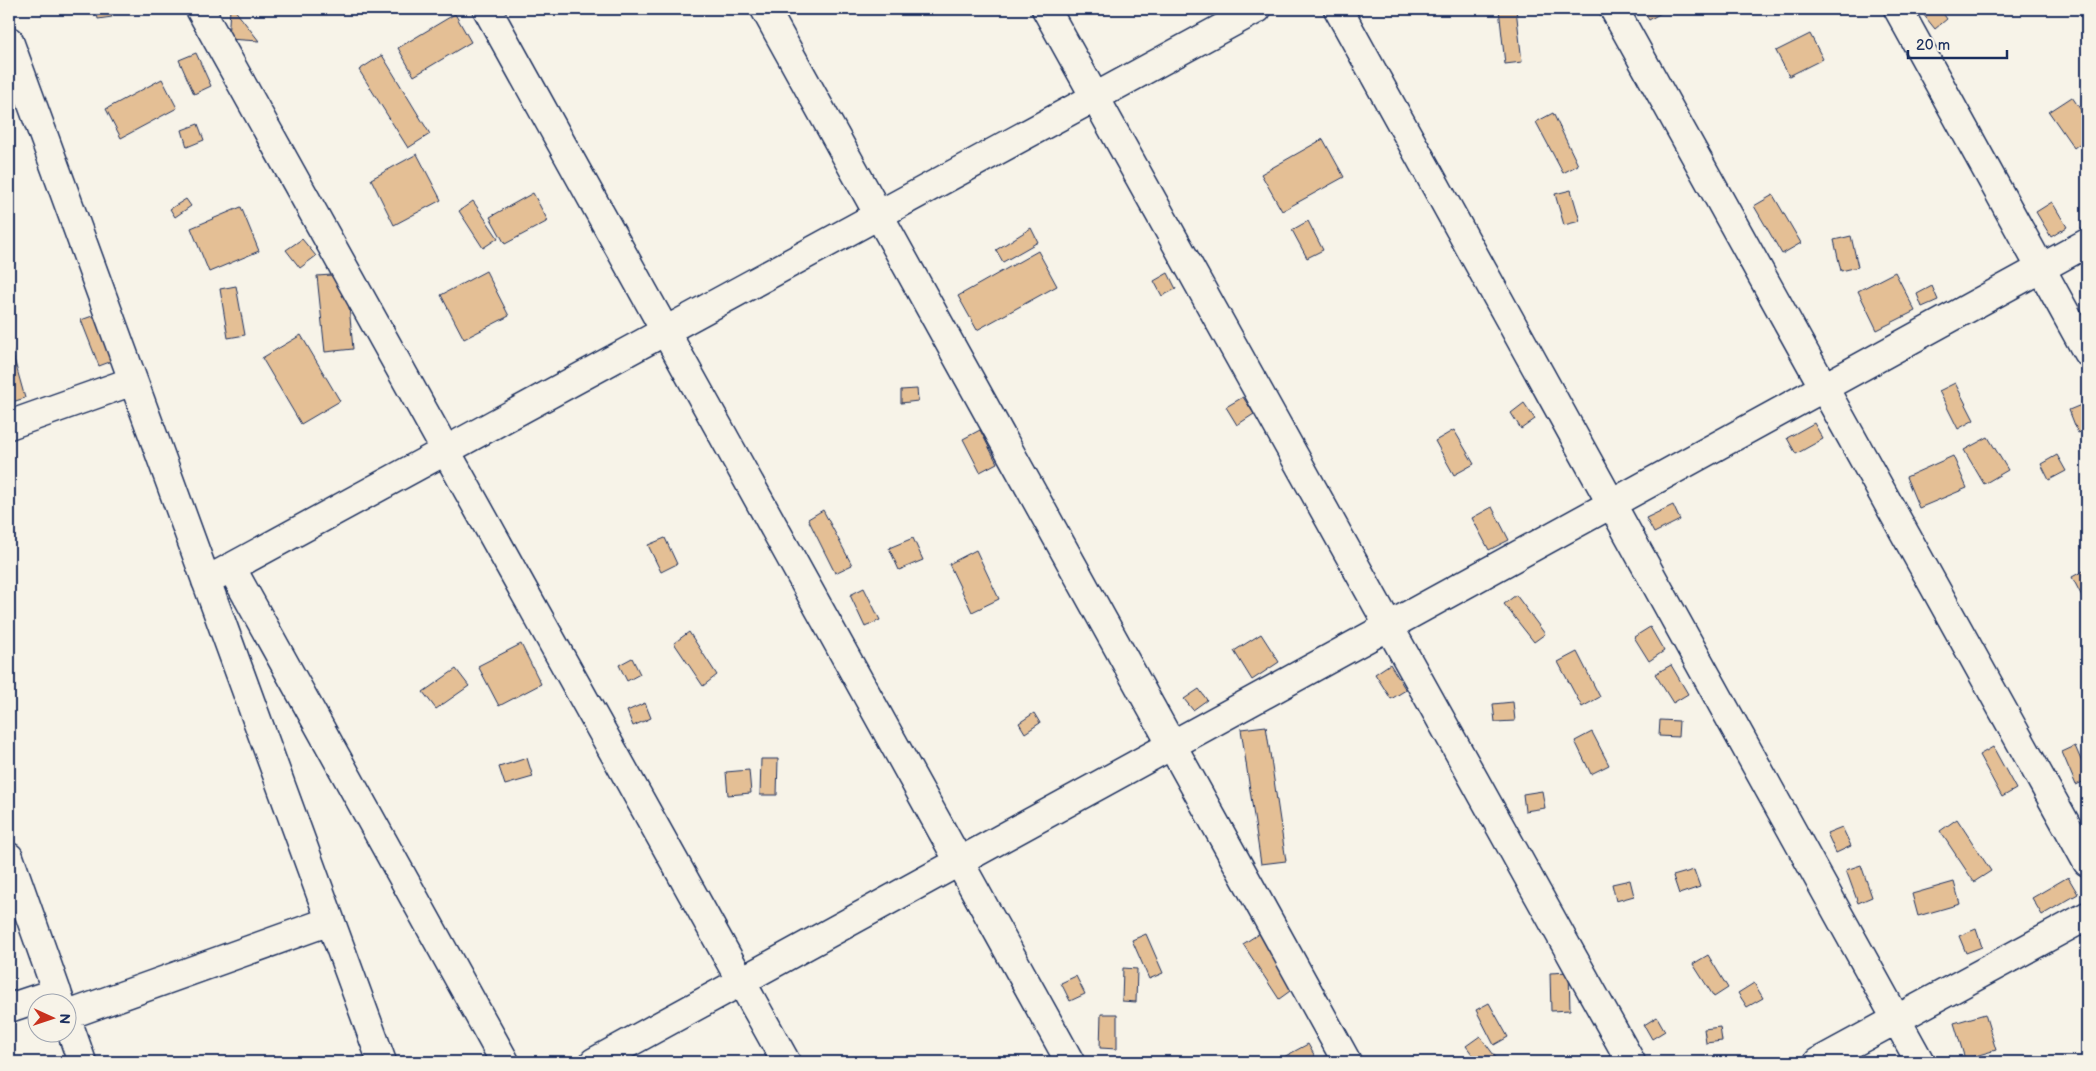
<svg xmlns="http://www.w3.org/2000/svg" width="2096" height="1071" font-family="'Balsamiq Sans',sans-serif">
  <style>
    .building { fill: #e4bf95; stroke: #1b2f5e }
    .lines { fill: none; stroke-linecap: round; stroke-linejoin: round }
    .minor-casing { stroke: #1b2f5e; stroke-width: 31 }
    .minor { stroke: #f7f3e8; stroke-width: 28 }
  </style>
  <rect width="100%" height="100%" fill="#f7f3e8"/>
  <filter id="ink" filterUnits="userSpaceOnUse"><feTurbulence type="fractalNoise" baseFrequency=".02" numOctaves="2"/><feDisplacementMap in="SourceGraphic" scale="10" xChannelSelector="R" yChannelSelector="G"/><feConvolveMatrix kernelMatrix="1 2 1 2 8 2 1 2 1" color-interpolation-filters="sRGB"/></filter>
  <g filter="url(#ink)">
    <path class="building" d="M 96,9 L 110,9 L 112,17 L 98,19 Z
      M 230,9 L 234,9 L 259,41 L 228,39 Z
      M 1499,9 L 1516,9 L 1522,62 L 1505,64 Z
      M 1642,9 L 1668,9 L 1649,20 Z
      M 1919,9 L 1940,9 L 1947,19 L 1935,29 Z
      M 455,14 L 471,42 L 414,76 L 398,48 Z
      M 1810,34 L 1823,59 L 1789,76 L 1776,51 Z
      M 196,53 L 211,86 L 194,94 L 179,60 Z
      M 382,55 L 430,134 L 408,148 L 359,70 Z
      M 162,79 L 177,108 L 121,138 L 106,109 Z
      M 2072,97 L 2087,119 L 2087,138 L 2074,148 L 2049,112 Z
      M 1553,113 L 1578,165 L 1563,173 L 1536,122 Z
      M 198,124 L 204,140 L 187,147 L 182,130 Z
      M 1323,139 L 1344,177 L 1282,211 L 1261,174 Z
      M 417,154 L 441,200 L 394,225 L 371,179 Z
      M 1571,190 L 1580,221 L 1564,225 L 1555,194 Z
      M 533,193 L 548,221 L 505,244 L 490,217 Z
      M 1773,195 L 1801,243 L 1782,254 L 1754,206 Z
      M 186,199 L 191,206 L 175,217 L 170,209 Z
      M 473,201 L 498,238 L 483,248 L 459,211 Z
      M 2052,202 L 2067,227 L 2051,237 L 2036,212 Z
      M 241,207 L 259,251 L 209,272 L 191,228 Z
      M 1308,221 L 1323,250 L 1307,258 L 1292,230 Z
      M 1031,228 L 1038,242 L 1003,262 L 996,250 Z
      M 1851,236 L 1858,267 L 1841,271 L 1834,240 Z
      M 302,239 L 316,256 L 300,268 L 286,250 Z
      M 1038,251 L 1057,286 L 977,330 L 958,296 Z
      M 486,271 L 509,316 L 464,339 L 441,295 Z
      M 1895,272 L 1915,311 L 1877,330 L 1858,291 Z
      M 1168,273 L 1176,289 L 1162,296 L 1154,281 Z
      M 346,274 L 353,349 L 325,352 L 317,276 Z
      M 236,286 L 245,335 L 228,338 L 220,289 Z
      M 1932,286 L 1938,300 L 1922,307 L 1917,294 Z
      M 98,314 L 115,360 L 99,366 L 81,320 Z
      M 301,335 L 340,401 L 301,424 L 262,358 Z
      M 9,341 L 25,398 L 9,403 Z
      M 1955,383 L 1974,420 L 1958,429 L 1939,391 Z
      M 917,389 L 918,401 L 901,403 L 901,390 Z
      M 1243,397 L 1254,414 L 1237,425 L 1226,407 Z
      M 1524,403 L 1535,419 L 1521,429 L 1511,413 Z
      M 2086,403 L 2087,430 L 2078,433 L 2069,410 Z
      M 1814,423 L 1823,439 L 1796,454 L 1787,438 Z
      M 980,430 L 997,463 L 980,472 L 963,439 Z
      M 1454,430 L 1474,464 L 1454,475 L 1435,441 Z
      M 1988,437 L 2008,470 L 1984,484 L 1964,450 Z
      M 2057,455 L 2066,471 L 2049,480 L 2041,464 Z
      M 1953,456 L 1967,488 L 1919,508 L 1906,477 Z
      M 1673,505 L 1680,520 L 1654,533 L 1646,518 Z
      M 1492,507 L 1509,540 L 1489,550 L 1472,518 Z
      M 823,510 L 852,565 L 835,573 L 808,519 Z
      M 665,538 L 677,564 L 661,572 L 648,545 Z
      M 913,538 L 923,560 L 899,570 L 889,548 Z
      M 976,550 L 999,599 L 972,612 L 949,564 Z
      M 2085,570 L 2087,574 L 2087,606 L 2072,577 Z
      M 864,588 L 880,620 L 865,627 L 850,595 Z
      M 1516,595 L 1545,634 L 1534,642 L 1504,604 Z
      M 1650,627 L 1664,651 L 1649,661 L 1634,637 Z
      M 689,632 L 717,675 L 703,686 L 674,643 Z
      M 1261,634 L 1279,662 L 1252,680 L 1234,651 Z
      M 521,644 L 541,684 L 499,706 L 478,666 Z
      M 1577,652 L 1600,697 L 1582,707 L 1558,662 Z
      M 632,658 L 640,674 L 627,681 L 619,665 Z
      M 1390,664 L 1406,690 L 1391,699 L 1375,674 Z
      M 1671,665 L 1688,694 L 1673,703 L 1655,674 Z
      M 456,669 L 469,686 L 436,709 L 423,692 Z
      M 1199,689 L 1207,700 L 1193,710 L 1184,699 Z
      M 1513,702 L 1515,721 L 1495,722 L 1493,704 Z
      M 645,703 L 651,718 L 633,726 L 627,711 Z
      M 1034,713 L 1040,723 L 1025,733 L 1019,723 Z
      M 1660,720 L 1679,721 L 1678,737 L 1659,736 Z
      M 1266,726 L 1286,861 L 1261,864 L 1241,729 Z
      M 1592,732 L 1609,765 L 1591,774 L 1575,741 Z
      M 2075,746 L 2087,774 L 2087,780 L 2076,785 L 2062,752 Z
      M 1993,747 L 2016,789 L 2002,797 L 1979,755 Z
      M 527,758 L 533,777 L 505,785 L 499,767 Z
      M 761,759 L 778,759 L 777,795 L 760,795 Z
      M 749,770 L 751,793 L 728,795 L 726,772 Z
      M 1542,791 L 1545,808 L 1525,811 L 1523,794 Z
      M 1957,819 L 1991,871 L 1974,882 L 1940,831 Z
      M 1842,827 L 1851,846 L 1836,853 L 1827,833 Z
      M 1861,865 L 1872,897 L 1858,903 L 1846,870 Z
      M 1694,870 L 1700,887 L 1679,894 L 1673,876 Z
      M 2068,877 L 2078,894 L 2042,915 L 2032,898 Z
      M 1630,880 L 1634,896 L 1616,901 L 1612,884 Z
      M 1954,882 L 1960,904 L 1918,916 L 1912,894 Z
      M 1976,929 L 1982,947 L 1966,953 L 1959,936 Z
      M 1260,933 L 1297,986 L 1279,999 L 1243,944 Z
      M 1146,934 L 1163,973 L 1149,979 L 1132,940 Z
      M 1708,955 L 1728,988 L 1714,997 L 1693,964 Z
      M 1123,968 L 1137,969 L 1136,1002 L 1122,1001 Z
      M 1569,972 L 1570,1010 L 1551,1011 L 1550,973 Z
      M 1076,976 L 1085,994 L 1070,1001 L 1061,983 Z
      M 1754,983 L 1763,998 L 1747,1007 L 1738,993 Z
      M 1489,1003 L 1508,1037 L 1494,1045 L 1476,1010 Z
      M 1101,1014 L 1117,1014 L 1117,1049 L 1100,1048 Z
      M 1985,1014 L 1996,1050 L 1965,1059 L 1954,1023 Z
      M 1657,1017 L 1665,1031 L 1652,1039 L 1644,1025 Z
      M 1720,1027 L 1722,1041 L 1706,1043 L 1704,1029 Z
      M 1480,1036 L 1499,1062 L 1478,1062 L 1466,1046 Z
      M 1308,1044 L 1317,1060 L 1312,1062 L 1281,1062 L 1280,1059 Z"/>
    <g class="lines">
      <defs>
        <path id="minor" d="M 200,9 L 786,1062
          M 487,9 L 1070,1062
          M 765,9 L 1347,1062
          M 1046,9 L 1631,1062
          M 1338,9 L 1920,1062
          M 1614,9 L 2087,862
          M 1898,9 L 2087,352
          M 9,41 L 382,1062
          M 9,425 L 133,381
          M 231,567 L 505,1062
          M 206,581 L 1257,9
          M 9,857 L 61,1004
          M 9,1008 L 57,992
          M 68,1015 L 330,921
          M 68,1022 L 82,1062
          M 594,1062 L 2087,243
          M 1818,1062 L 2087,916"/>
      </defs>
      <use href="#minor" class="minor-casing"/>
      <use href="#minor" class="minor"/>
    </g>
  </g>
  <rect width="2096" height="1071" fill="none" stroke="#f7f3e8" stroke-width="30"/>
  <rect x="15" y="15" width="2066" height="1041" fill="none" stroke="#1b2f5e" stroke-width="2" filter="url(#ink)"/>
  <g transform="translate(52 1018) rotate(93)"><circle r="24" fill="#f7f3e8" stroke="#9fa5b1"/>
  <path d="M0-4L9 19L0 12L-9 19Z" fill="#c8321e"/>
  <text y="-8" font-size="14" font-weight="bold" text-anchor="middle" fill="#1b2f5e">N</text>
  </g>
  <path d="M1908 50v8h99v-8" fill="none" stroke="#1b2f5e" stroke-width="2.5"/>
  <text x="1916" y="50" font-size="15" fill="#1b2f5e" stroke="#f7f3e8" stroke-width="4" paint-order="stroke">20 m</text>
</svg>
